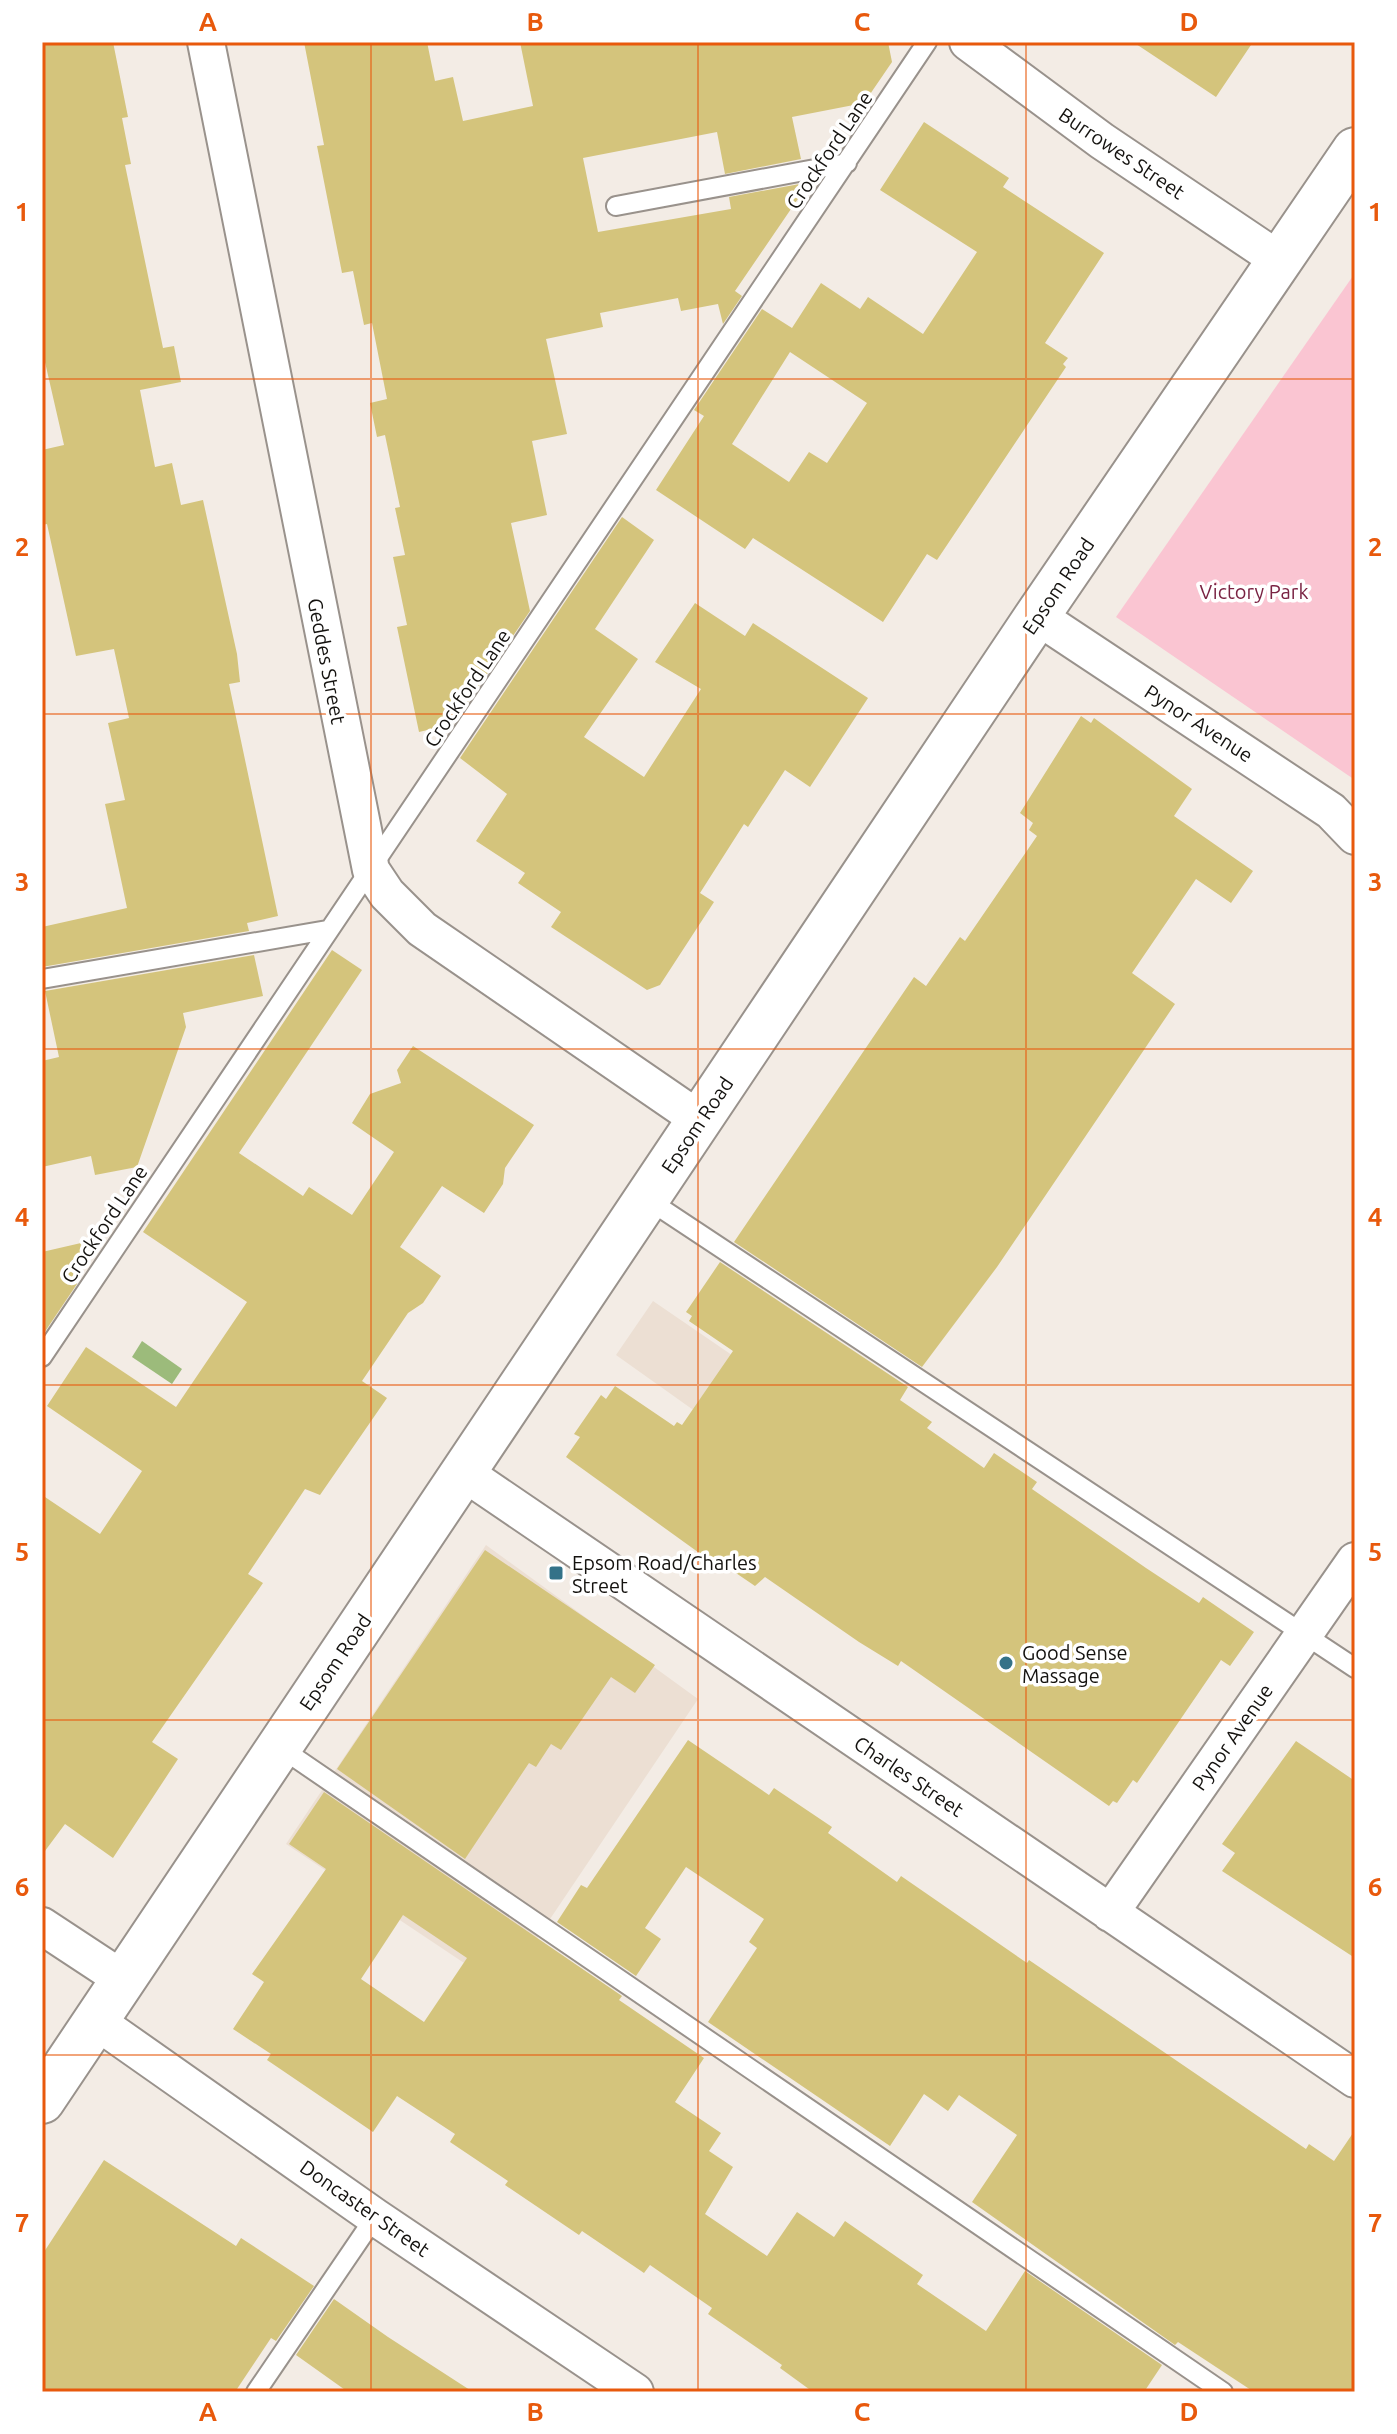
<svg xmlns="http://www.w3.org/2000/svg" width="1397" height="2434" font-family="Ubuntu,sans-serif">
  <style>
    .built { fill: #ecdfd3 }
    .green { fill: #fac5d2 }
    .water { fill: #9cbb7b }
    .building { fill: #d4c47c; fill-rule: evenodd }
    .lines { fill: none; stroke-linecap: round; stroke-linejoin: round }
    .service-casing { stroke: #99928c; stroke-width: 22 }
    .minor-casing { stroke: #99928c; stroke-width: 40 }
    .secondary-casing { stroke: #99928c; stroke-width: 48 }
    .service { stroke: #fff; stroke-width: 18 }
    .minor { stroke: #fff; stroke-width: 36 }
    .secondary { stroke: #fff; stroke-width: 44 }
    .grid { fill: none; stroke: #e8590c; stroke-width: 2; stroke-opacity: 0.55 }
    .poi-dot { fill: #347288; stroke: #fff; stroke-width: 3 }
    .labels { text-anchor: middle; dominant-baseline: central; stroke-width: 7; stroke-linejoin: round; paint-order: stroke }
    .street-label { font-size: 20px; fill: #14120f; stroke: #fff }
    .park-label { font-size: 20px; fill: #7a2343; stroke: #fff }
    .poi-label { font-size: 20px; fill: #14120f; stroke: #fff; text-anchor: start }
    .neatline { fill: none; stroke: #e8590c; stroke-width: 3 }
    .grid-label { font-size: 26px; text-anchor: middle; font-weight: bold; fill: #e8590c }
  </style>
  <rect width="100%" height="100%" fill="#f3ece5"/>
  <path class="built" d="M 653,1301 L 869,1449 L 831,1508 L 616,1355 Z
    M 486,1545 L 698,1699 L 503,1989 L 286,1844 Z"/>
  <path class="green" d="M 1355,273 L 1355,780 L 1116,617 Z"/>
  <path class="water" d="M 142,1341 L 182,1369 L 172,1384 L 132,1357 Z"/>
  <path class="building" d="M 42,42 L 113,42 L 128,117 L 122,118 L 131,164 L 125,165 L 163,348 L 174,346 L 181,382 L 140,390 L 155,467 L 172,463 L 181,505 L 203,500 L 237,654 L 240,682 L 229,684 L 278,916 L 247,923 L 249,931 L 42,967 L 42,927 L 127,908 L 105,804 L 125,800 L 108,723 L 129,718 L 114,649 L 76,656 L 47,524 L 42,525 L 42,450 L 64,445 L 42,349 Z
    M 304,42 L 427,42 L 435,81 L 453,77 L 463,121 L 533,106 L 520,42 L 888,42 L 892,62 L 864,103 L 792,117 L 801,159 L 725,174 L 717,132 L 583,158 L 598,232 L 731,209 L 729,197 L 805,183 L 806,187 L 735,291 L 742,296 L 723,324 L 718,304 L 681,311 L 678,298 L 600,313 L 603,327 L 546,339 L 567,434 L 532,441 L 547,515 L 511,523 L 530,611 L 453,724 L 419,732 L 397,627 L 407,625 L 393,557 L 405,555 L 395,508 L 400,507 L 385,435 L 377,437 L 370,403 L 387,399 L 372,323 L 364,325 L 353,271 L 342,273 L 317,146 L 324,145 Z
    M 1133,42 L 1253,42 L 1216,97 Z
    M 924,122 L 1009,178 L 1003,187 L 1104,253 L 1045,343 L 1068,358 L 1063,364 L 1066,367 L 937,560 L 927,554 L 883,622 L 753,538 L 745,549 L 656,490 L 704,416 L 694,410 L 762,309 L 792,328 L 821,283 L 860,309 L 868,297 L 923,334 L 977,252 L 880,190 ZM 790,352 L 867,403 L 827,463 L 809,452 L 789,482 L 732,444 Z
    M 622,517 L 654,540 L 595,629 L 638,659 L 584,737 L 644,777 L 701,689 L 655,662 L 695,603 L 745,636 L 753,623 L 868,698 L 810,787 L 785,770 L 748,827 L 744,824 L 700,893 L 714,902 L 660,985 L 647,990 L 551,927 L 561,912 L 518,883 L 525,873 L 476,841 L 507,794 L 460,758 Z
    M 1081,716 L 1091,723 L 1094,718 L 1192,789 L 1174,816 L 1253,871 L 1231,903 L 1196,879 L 1132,973 L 1175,1004 L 997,1267 L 922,1367 L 734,1242 L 914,977 L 926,986 L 960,937 L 965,941 L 1037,836 L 1029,830 L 1033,823 L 1020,813 Z
    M 332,950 L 362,970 L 239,1153 L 303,1196 L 309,1187 L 352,1215 L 394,1152 L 352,1123 L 370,1094 L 401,1083 L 397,1070 L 413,1046 L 534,1125 L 505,1168 L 503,1184 L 484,1213 L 442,1186 L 400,1247 L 441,1276 L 423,1303 L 408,1313 L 362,1381 L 387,1398 L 320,1495 L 305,1489 L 248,1574 L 263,1583 L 152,1742 L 178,1759 L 113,1858 L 65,1824 L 42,1855 L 42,1495 L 100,1534 L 142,1471 L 47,1406 L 86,1347 L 176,1407 L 247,1302 L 143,1232 Z
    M 254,955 L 263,996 L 183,1013 L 186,1027 L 137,1167 L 95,1175 L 91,1156 L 42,1167 L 42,1061 L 59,1057 L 45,991 Z
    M 81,1243 L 77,1284 L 42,1336 L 42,1252 Z
    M 720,1262 L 908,1387 L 900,1400 L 932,1422 L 927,1428 L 984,1468 L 994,1453 L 1037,1482 L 1032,1489 L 1146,1568 L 1199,1603 L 1203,1597 L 1254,1632 L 1230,1666 L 1221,1660 L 1137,1783 L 1133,1780 L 1117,1803 L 1113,1801 L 1109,1806 L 901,1661 L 898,1666 L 859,1642 L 765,1577 L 755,1586 L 730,1569 L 727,1573 L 566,1457 L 580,1437 L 574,1434 L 601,1395 L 606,1399 L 615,1386 L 674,1426 L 677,1422 L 682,1425 L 733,1351 L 689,1321 L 692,1316 L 686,1312 Z
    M 485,1550 L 655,1665 L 635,1693 L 611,1677 L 561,1750 L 551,1744 L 536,1767 L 529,1763 L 465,1859 L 337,1769 Z
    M 688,1740 L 769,1795 L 774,1788 L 832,1827 L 828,1833 L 897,1882 L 901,1876 L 1027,1963 L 1029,1960 L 1306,2149 L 1309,2144 L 1334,2161 L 1355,2130 L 1355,2392 L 1254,2392 L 1178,2342 L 1175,2345 L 972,2202 L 1017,2135 L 959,2095 L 948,2111 L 924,2094 L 890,2146 L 708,2022 L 757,1948 L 749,1942 L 764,1919 L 686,1867 L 645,1928 L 661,1939 L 636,1976 L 557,1922 L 581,1885 L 587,1888 Z
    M 1296,1741 L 1355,1781 L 1355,1958 L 1222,1871 L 1235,1853 L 1222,1844 Z
    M 324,1792 L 622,1996 L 619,2000 L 704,2058 L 675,2102 L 721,2133 L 709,2151 L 733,2167 L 705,2214 L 767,2256 L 797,2212 L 834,2237 L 845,2221 L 923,2275 L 917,2284 L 986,2331 L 1025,2271 L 1162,2365 L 1144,2392 L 813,2392 L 780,2368 L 782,2365 L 708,2314 L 712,2308 L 650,2265 L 644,2273 L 582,2231 L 579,2235 L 505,2185 L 508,2181 L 450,2142 L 455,2134 L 397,2096 L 373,2132 L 267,2060 L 271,2054 L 233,2029 L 264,1982 L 252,1974 L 326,1869 L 289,1844 ZM 403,1915 L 467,1958 L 424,2022 L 361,1979 Z
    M 104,2160 L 236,2246 L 241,2238 L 314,2286 L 276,2341 L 271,2338 L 235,2392 L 42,2392 L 42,2255 Z
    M 334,2299 L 388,2337 L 473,2392 L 348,2392 L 296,2355 Z"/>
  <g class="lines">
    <defs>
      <path id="service" d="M 616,206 L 847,163
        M 42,979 L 327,930
        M 647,1199 L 1355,1668
        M 42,1357 L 927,42
        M 278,1746 L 1223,2392
        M 256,2392 L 375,2217"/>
      <path id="minor" d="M 206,42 L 371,870 L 387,894 L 422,929 L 700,1120
        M 968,42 L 1102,141 L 1279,260
        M 1037,616 L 1331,811 L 1355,836
        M 463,1472 L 1355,2079
        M 1110,1913 L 1355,1561
        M 42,1926 L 124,1980
        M 96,2021 L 375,2217 L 635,2392"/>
      <path id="secondary" d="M 42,2101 L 1037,616 L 1355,150"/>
    </defs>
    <use href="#service" class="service-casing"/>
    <use href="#minor" class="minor-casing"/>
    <use href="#secondary" class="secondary-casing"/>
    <use href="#service" class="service"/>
    <use href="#minor" class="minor"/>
    <use href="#secondary" class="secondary"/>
  </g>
  <path class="grid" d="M 371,42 L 371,2392M 698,42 L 698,2392M 1026,42 L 1026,2392M 42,379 L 1355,379M 42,714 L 1355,714M 42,1049 L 1355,1049M 42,1385 L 1355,1385M 42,1720 L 1355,1720M 42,2055 L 1355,2055"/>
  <g class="poi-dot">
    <rect x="548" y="1565" width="16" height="16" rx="4"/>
    <circle cx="1006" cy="1663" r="8"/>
  </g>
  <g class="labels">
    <g class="street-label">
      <text transform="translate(829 150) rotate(-56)">Crockford Lane</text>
      <text transform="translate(1122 153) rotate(34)">Burrowes Street</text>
      <text transform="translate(1058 586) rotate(-56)">Epsom Road</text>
      <text transform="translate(327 661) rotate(79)">Geddes Street</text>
      <text transform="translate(467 688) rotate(-56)">Crockford Lane</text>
      <text transform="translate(1199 723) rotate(33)">Pynor Avenue</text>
      <text transform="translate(697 1125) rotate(-56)">Epsom Road</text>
      <text transform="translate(104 1224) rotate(-56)">Crockford Lane</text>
      <text transform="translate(335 1662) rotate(-56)">Epsom Road</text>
      <text transform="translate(1232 1737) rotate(-55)">Pynor Avenue</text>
      <text transform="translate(909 1776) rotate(34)">Charles Street</text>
      <text transform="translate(365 2208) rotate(35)">Doncaster Street</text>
    </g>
    <g class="park-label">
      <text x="1254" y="591">Victory Park</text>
    </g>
    <g class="poi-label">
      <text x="572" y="1562">Epsom Road/Charles<tspan x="572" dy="23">Street</tspan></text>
      <text x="1022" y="1652">Good Sense<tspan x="1022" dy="23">Massage</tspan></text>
    </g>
  </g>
  <rect width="1397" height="2434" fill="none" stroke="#ffffff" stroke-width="88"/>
  <rect x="44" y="44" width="1309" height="2346" class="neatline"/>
  <g class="grid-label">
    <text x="208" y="31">A</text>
    <text x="535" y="31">B</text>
    <text x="862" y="31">C</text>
    <text x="1189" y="31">D</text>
    <text x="22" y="221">1</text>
    <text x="1375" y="221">1</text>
    <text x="22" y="556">2</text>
    <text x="1375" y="556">2</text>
    <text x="22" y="891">3</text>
    <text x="1375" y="891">3</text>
    <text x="22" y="1226">4</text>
    <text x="1375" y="1226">4</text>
    <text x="22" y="1561">5</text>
    <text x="1375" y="1561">5</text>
    <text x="22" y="1896">6</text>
    <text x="1375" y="1896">6</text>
    <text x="22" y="2232">7</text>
    <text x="1375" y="2232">7</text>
    <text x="208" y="2421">A</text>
    <text x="535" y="2421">B</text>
    <text x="862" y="2421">C</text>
    <text x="1189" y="2421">D</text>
  </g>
</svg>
